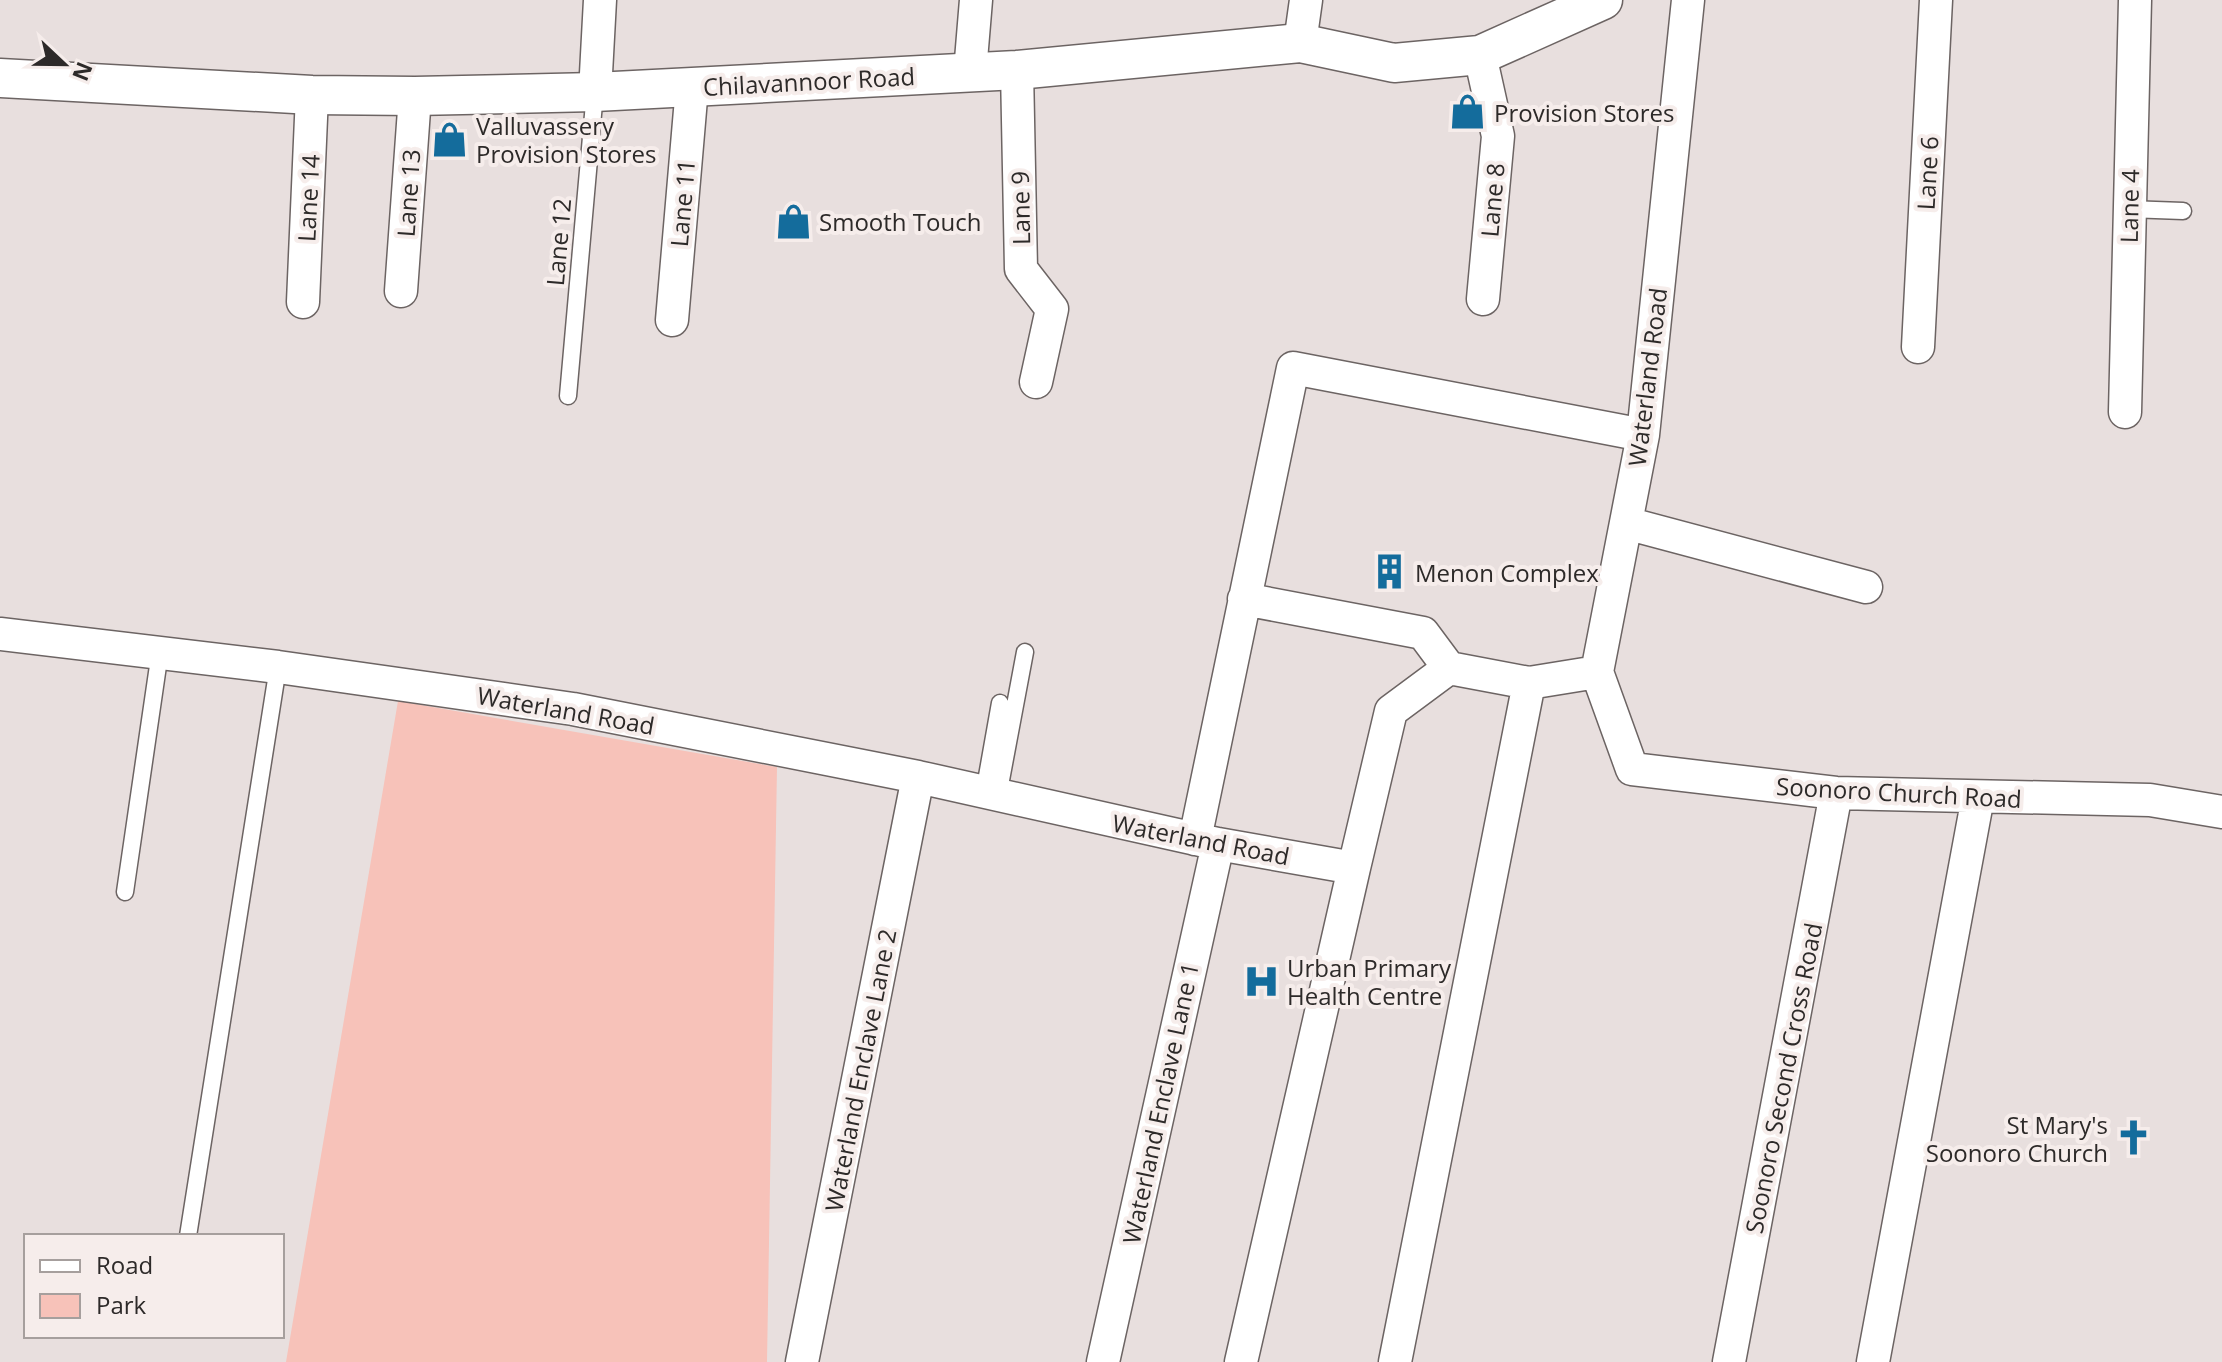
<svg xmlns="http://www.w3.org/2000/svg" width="2222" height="1362" font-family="'Open Sans',sans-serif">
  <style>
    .green { fill: #f7c2b9 }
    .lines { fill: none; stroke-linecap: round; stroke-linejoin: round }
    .service-casing { stroke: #6c6463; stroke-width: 19 }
    .minor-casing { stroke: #6c6463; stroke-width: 35 }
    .tertiary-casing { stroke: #6c6463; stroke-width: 41 }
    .service { stroke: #fff; stroke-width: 16 }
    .minor { stroke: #fff; stroke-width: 32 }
    .tertiary { stroke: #fff; stroke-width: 38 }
    .labels { text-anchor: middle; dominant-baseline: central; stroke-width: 8; stroke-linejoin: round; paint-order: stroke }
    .street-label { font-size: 24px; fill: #2d2a29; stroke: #f6edeb }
    .poi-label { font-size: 24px; fill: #2d2a29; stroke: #f6edeb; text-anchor: start }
  </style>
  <rect width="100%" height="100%" fill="#e8dfde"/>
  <path class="green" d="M 398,701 L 777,767 L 767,1362 L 286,1362 Z"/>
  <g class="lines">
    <defs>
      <path id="service" d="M 2128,209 L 2183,211
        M 568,396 L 595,92
        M 984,793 L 1000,703
        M 998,796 L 1025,652
        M 125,892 L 160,652
        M 188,1236 L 278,667"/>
      <path id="minor" d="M 1300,43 L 1306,0
        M 1480,55 L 1498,136 L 1483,299
        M 1017,70 L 1021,269 L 1052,309 L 1036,382
        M 970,72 L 976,0
        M 595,92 L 600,0
        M 401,291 L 415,96
        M 303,302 L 312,95
        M 672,320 L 692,87
        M 1918,347 L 1936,0
        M 2125,412 L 2135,0
        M 1626,523 L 1866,587
        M 1244,599 L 1423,633 L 1449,668
        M 0,634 L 278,667 L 573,709 L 918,777 L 1218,844 L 1354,868 L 1391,711 L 1449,668 L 1529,683 L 1597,672
        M 1597,672 L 1632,769 L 1836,793 L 2150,800 L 2222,812
        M 1597,672 L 1643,435 L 1688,0
        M 1195,839 L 1293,368 L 1643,435
        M 802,1362 L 918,777
        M 1103,1362 L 1218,844
        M 1241,1362 L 1354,868
        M 1395,1362 L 1529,683
        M 1729,1362 L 1836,793
        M 1873,1362 L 1978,797"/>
      <path id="tertiary" d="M 0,78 L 312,95 L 415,96 L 595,92 L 1017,70 L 1300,43 L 1394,63 L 1480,55 L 1603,0"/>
    </defs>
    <use href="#service" class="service-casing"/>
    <use href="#minor" class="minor-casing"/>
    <use href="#tertiary" class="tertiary-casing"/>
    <use href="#service" class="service"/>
    <use href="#minor" class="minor"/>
    <use href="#tertiary" class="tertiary"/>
  </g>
  <defs>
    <symbol id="shop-bare" viewBox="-9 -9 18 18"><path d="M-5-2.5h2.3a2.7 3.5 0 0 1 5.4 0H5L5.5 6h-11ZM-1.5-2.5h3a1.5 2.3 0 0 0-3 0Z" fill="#146c9c" stroke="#f6edeb" stroke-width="2.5" paint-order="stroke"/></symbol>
    <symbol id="building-bare" viewBox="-9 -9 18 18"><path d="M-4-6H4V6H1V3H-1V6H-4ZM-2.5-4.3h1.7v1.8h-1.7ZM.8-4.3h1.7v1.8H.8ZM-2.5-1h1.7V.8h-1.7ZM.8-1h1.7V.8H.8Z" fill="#146c9c" stroke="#f6edeb" stroke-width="2.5" paint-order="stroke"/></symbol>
    <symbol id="hospital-bare" viewBox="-9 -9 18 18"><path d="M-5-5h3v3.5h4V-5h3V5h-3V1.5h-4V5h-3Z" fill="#146c9c" stroke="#f6edeb" stroke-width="2.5" paint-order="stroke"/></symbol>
    <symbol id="church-bare" viewBox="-9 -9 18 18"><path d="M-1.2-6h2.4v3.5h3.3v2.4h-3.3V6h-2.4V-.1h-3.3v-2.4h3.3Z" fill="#146c9c" stroke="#f6edeb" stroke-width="2.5" paint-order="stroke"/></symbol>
  </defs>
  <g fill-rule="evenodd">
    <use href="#shop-bare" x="1442" y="86" width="51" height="51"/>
    <use href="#shop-bare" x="424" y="114" width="51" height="51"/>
    <use href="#shop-bare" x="768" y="196" width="51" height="51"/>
    <use href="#building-bare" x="1364" y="546" width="51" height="51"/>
    <use href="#hospital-bare" x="1236" y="956" width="51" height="51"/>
    <use href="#church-bare" x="2108" y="1112" width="51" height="51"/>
  </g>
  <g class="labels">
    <g class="street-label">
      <text transform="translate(809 81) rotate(-3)">Chilavannoor Road</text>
      <text transform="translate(1927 173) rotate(-87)">Lane 6</text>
      <text transform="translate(408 193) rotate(-86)">Lane 13</text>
      <text transform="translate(308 198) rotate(-87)">Lane 14</text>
      <text transform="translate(1492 200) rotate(-85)">Lane 8</text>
      <text transform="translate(682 203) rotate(-85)">Lane 11</text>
      <text transform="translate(2129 206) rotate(-89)">Lane 4</text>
      <text transform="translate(1020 208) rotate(-91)">Lane 9</text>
      <text transform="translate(558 242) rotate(-85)">Lane 12</text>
      <text transform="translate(1647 377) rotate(-83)">Waterland Road</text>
      <text transform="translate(566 710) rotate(10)">Waterland Road</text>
      <text transform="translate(1899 792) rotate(3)">Soonoro Church Road</text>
      <text transform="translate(1201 839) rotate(11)">Waterland Road</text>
      <text transform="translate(860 1070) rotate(-79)">Waterland Enclave Lane 2</text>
      <text transform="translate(1783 1078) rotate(-79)">Soonoro Second Cross Road</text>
      <text transform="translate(1160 1103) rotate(-78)">Waterland Enclave Lane 1</text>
    </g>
    <g class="poi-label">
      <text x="1494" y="112">Provision Stores</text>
      <text x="476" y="125">Valluvassery<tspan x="476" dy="28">Provision Stores</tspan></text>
      <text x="819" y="221">Smooth Touch</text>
      <text x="1415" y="572">Menon Complex</text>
      <text x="1287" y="967">Urban Primary<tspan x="1287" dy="28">Health Centre</tspan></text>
      <text x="2108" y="1124" text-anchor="end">St Mary's<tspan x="2108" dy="28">Soonoro Church</tspan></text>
    </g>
  </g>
  <rect x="24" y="1234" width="260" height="104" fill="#f6edeb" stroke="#a69f9d" stroke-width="2"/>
  <rect x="40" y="1260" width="40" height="12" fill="#ffffff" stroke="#a69f9d" stroke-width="2"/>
  <text x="96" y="1274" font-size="24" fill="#2d2a29">Road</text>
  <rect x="40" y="1294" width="40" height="24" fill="#f7c2b9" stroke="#a69f9d" stroke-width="2"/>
  <text x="96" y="1314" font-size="24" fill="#2d2a29">Park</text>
  <g transform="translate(64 64) rotate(112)" stroke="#f6edeb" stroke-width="6" paint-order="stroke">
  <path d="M0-6L14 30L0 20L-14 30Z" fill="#2d2a29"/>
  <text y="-12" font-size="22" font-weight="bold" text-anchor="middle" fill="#2d2a29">N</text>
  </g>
</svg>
